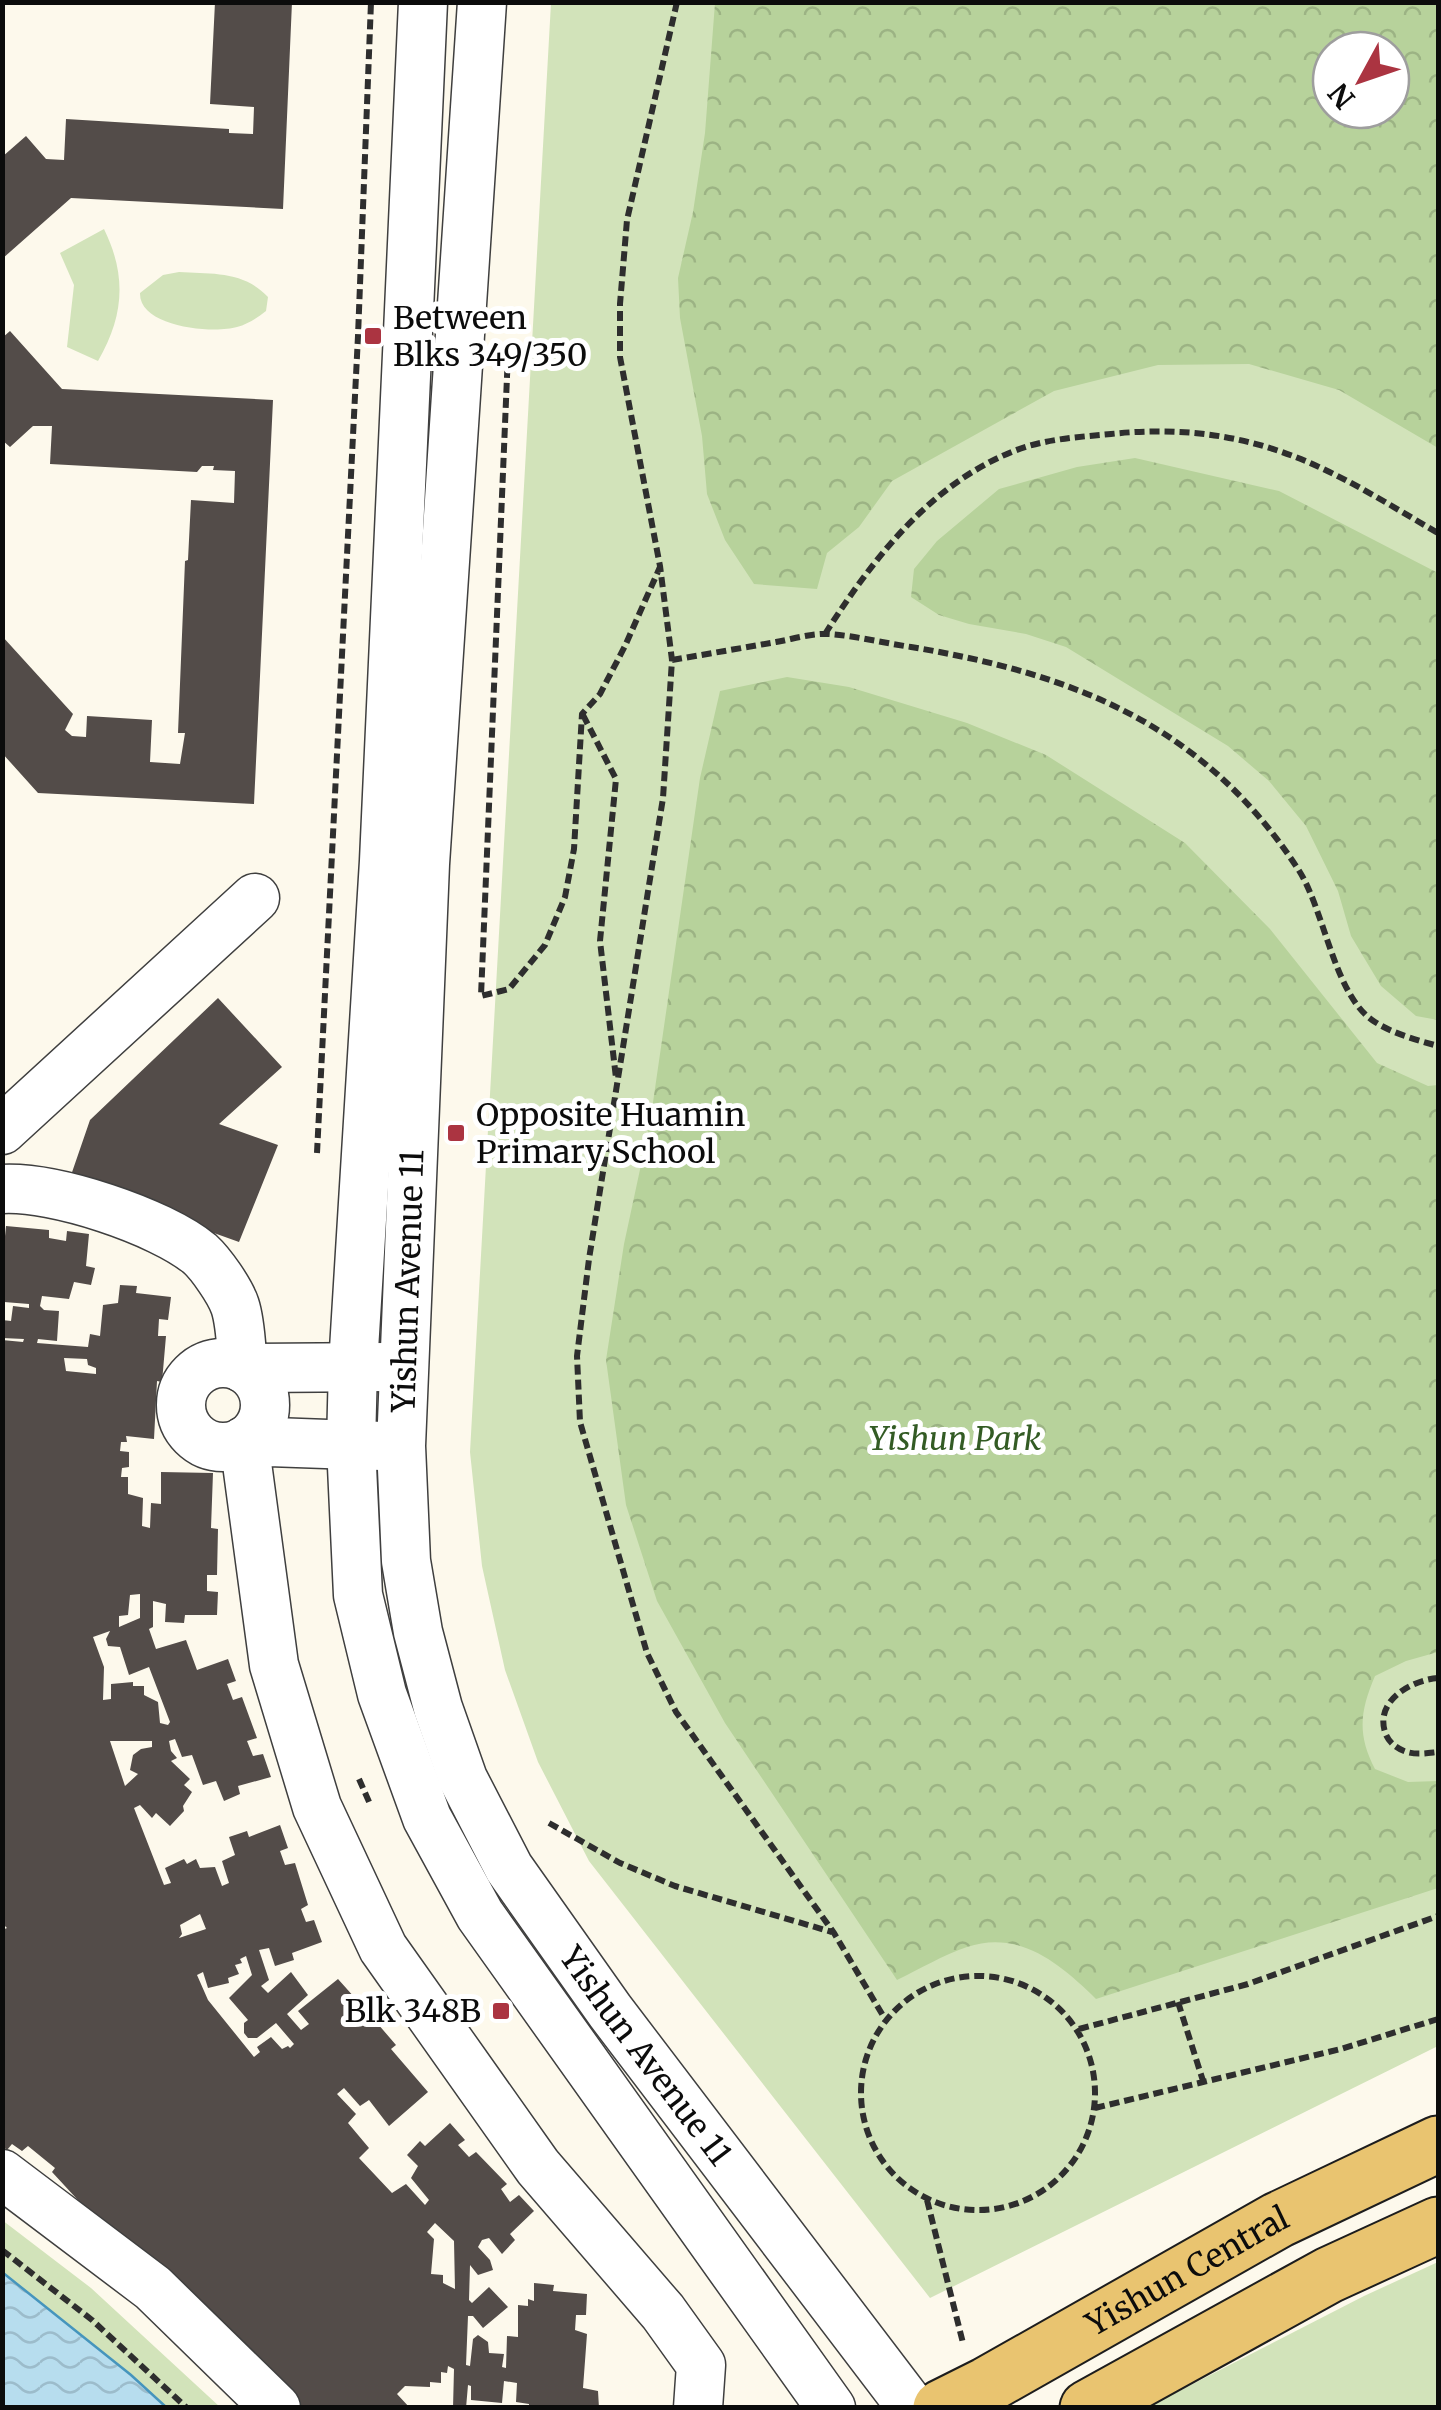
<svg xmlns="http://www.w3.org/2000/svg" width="1441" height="2410" font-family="Merriweather,serif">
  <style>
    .grass { fill: #d2e3ba; fill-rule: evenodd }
    .forest { fill: url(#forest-crowns); fill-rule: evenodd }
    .water { fill: url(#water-waves); stroke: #4695bd; stroke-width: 2.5 }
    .building { fill: #534c49; fill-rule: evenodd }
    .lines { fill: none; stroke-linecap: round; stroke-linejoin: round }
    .minor-casing { stroke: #3f3f3f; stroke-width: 51 }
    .major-casing { stroke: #1d1d1d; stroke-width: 59 }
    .path { stroke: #2e2e2e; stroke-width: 6; stroke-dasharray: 10 5; stroke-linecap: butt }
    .minor { stroke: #fff; stroke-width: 48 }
    .major { stroke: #e9c470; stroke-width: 55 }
    .poi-dot { fill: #ab3441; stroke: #fff; stroke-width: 4 }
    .labels { text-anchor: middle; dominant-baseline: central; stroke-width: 10; stroke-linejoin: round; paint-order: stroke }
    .poi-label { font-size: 32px; fill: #0c0c0c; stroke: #fff; text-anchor: start }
    .street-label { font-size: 32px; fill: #0c0c0c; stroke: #fff }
    .park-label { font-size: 32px; font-style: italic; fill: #335b24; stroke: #fff }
  </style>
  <defs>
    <pattern id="forest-crowns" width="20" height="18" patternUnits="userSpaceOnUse" patternTransform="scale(2.5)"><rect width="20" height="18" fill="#b7d29b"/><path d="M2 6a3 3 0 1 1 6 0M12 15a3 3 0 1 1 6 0" fill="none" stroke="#9cb384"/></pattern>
    <pattern id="water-waves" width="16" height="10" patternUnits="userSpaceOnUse" patternTransform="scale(2.5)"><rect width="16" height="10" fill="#b7ddee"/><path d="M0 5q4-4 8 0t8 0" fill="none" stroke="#9cbccb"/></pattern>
  </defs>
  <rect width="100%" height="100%" fill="#fdf9ec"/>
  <path class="grass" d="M 551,3 L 1438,3 L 1438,2046 L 930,2298 L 589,1861 L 538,1762 L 505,1670 L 482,1566 L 470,1452 ZM 1331,50 L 1391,50 L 1391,110 L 1331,110 Z
    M 104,229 C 127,276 124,316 98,361 L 67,347 L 74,285 L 60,253 Z
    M 179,272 C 212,274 244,271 268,297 L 266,311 C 257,318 248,324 237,327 C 213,334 139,327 140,293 L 163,275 Z
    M 2,2220 L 91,2288 L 220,2407 L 3,2407 Z
    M 1438,2262 L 1438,2407 L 1148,2407 L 1364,2296 Z"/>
  <path class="forest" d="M 715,3 L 1438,3 L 1438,448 L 1339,390 L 1249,364 L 1158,365 L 1054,391 L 892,481 L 859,527 L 827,553 L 817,589 L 754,584 L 725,540 L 707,494 L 702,436 L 680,318 L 678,278 L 693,212 L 705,133 ZM 1331,50 L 1391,50 L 1391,110 L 1331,110 Z
    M 1135,458 L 1279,491 L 1438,573 L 1438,1020 L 1416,1016 L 1381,986 L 1351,936 L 1338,891 L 1306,826 L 1269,781 L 1228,746 L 1066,647 L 1026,634 L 969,624 L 939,615 L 911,597 L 914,569 L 937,541 L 999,489 L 1077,467 Z
    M 787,677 L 849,687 L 967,723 L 1046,755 L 1185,843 L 1270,929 L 1377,1063 L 1428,1086 L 1438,1085 L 1438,1652 L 1406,1661 L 1375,1676 C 1360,1711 1357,1735 1375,1769 L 1408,1782 L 1438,1781 L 1438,1888 L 1096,1999 C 1061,1965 1020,1929 967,1947 C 943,1955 920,1969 897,1980 L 725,1723 L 657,1601 L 626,1505 L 606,1360 L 624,1244 L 650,1123 L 700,778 L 720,691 Z"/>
  <path class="water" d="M 2,2272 L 131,2375 L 166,2407 L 3,2407 Z"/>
  <path class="building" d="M 215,2 L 292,2 L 283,209 L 71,198 L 2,259 L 2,157 L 26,136 L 46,159 L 64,160 L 66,119 L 229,129 L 229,133 L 253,134 L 254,107 L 210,104 Z
    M 10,331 L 62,389 L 273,400 L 254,804 L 38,793 L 2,753 L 2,636 L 73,714 L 65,730 L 72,736 L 86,737 L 87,716 L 152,720 L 150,762 L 180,764 L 185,733 L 178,733 L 185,561 L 188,560 L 191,500 L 234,503 L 235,471 L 213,470 L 214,466 L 202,466 L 197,472 L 50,464 L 52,426 L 33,426 L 10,447 L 2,440 L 2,338 Z
    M 218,998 L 282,1067 L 219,1124 L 278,1145 L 239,1242 L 69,1181 L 90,1120 Z
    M 6,1226 L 49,1230 L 49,1238 L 66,1241 L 67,1231 L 89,1234 L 86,1266 L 95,1268 L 91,1285 L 74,1282 L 69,1299 L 42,1296 L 40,1306 L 44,1310 L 59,1311 L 57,1341 L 38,1339 L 37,1343 L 88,1347 L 90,1334 L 100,1336 L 103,1305 L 118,1303 L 120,1285 L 137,1286 L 136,1293 L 171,1297 L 168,1320 L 159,1319 L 158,1336 L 166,1336 L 162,1382 L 157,1381 L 154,1439 L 126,1436 L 127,1442 L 121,1442 L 120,1451 L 129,1452 L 129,1467 L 122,1468 L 121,1477 L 128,1477 L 128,1494 L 143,1498 L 142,1526 L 150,1528 L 151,1503 L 161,1504 L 161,1472 L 213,1473 L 211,1528 L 218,1529 L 217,1575 L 207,1575 L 207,1591 L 218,1592 L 217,1615 L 185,1615 L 184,1623 L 165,1622 L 166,1604 L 153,1601 L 153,1627 L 149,1629 L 156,1649 L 186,1640 L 197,1670 L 228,1659 L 236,1681 L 227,1684 L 233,1700 L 242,1697 L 257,1738 L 247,1741 L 253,1756 L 263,1754 L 271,1777 L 238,1786 L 240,1794 L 224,1801 L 216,1781 L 203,1785 L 192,1755 L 182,1757 L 175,1739 L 169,1741 L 171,1751 L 177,1758 L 171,1761 L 190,1779 L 184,1785 L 192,1792 L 183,1806 L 184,1811 L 170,1826 L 156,1813 L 152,1818 L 140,1805 L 134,1808 L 164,1885 L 171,1883 L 165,1868 L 184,1859 L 187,1864 L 196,1859 L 200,1868 L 215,1867 L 222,1886 L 229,1883 L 222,1861 L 235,1855 L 229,1837 L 247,1831 L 249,1837 L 280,1825 L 288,1848 L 280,1851 L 285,1865 L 295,1863 L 308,1905 L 301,1909 L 306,1922 L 314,1920 L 322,1942 L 292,1953 L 294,1960 L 275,1966 L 269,1948 L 259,1950 L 269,1980 L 261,1986 L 268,1993 L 291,1972 L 308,1995 L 287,2014 L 301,2030 L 309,2024 L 298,2011 L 338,1979 L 355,1998 L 349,2003 L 358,2014 L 365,2009 L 396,2045 L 391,2049 L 428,2092 L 389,2126 L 369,2100 L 360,2106 L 344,2088 L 337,2094 L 356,2114 L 348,2123 L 369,2148 L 359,2158 L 392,2193 L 406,2184 L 425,2205 L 429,2200 L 411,2178 L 418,2166 L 407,2155 L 420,2141 L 425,2146 L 450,2123 L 465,2140 L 458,2145 L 469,2157 L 476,2152 L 507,2184 L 501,2189 L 510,2202 L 519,2195 L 534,2211 L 510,2234 L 515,2240 L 502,2254 L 489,2238 L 482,2240 L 478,2247 L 490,2260 L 493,2270 L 478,2275 L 470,2265 L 469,2300 L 472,2303 L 489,2287 L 508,2307 L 483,2328 L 473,2316 L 468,2316 L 466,2365 L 470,2366 L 473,2339 L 478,2335 L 488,2342 L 489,2353 L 504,2354 L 502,2367 L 506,2368 L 507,2336 L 518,2337 L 518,2305 L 528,2306 L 528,2299 L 534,2301 L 534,2283 L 554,2285 L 553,2291 L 587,2294 L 586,2315 L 576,2315 L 575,2330 L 587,2334 L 583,2388 L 598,2391 L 599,2408 L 529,2408 L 529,2404 L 516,2402 L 517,2383 L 504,2381 L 502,2403 L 471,2400 L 471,2386 L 468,2385 L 466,2408 L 453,2408 L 454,2369 L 448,2366 L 447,2373 L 441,2372 L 441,2383 L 430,2382 L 430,2387 L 405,2386 L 397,2394 L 410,2408 L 292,2408 L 100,2224 L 52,2172 L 55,2168 L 28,2146 L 22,2151 L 12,2144 L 7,2150 L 2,2146 L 2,1930 L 7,1928 L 2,1923 L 2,1340 L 23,1342 L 24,1339 L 2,1338 L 2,1320 L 11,1321 L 13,1306 L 29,1308 L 29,1304 L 4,1302 L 2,1235 L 5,1236 ZM 64,1358 L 87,1359 L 88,1365 L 96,1368 L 96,1374 L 66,1371 ZM 140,1594 L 140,1618 L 119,1627 L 119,1616 L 128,1615 L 130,1595 ZM 110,1631 L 106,1639 L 108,1646 L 120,1647 L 129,1675 L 149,1667 L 170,1722 L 168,1725 L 160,1723 L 158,1702 L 144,1695 L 144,1686 L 133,1686 L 133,1682 L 111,1684 L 111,1699 L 103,1700 L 104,1667 L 93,1637 ZM 110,1741 L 152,1741 L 152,1747 L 141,1749 L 133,1755 L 130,1770 L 138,1774 L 125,1786 ZM 200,1914 L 206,1929 L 179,1938 L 182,1934 L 180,1925 ZM 246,1956 L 252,1975 L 229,1998 L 248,2020 L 244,2023 L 244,2033 L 248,2038 L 257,2038 L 276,2023 L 294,2044 L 290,2048 L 288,2046 L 282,2049 L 271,2037 L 257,2047 L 260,2052 L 254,2057 L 208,2000 L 197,1975 L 203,1972 L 208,1988 L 229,1983 L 228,1978 L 239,1974 L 235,1965 L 242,1963 L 240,1959 ZM 435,2223 L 454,2241 L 455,2289 L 443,2283 L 443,2275 L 431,2274 L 434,2239 L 427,2232 Z"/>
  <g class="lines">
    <defs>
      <g id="minor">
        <path d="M 423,2 L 384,861 L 353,1366 L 351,1445 L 358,1595 L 382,1694 L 427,1818 L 480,1915 L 831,2408"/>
        <path id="s1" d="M 482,2 L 425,864 L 401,1446 L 406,1561 L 418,1632 L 438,1708 L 463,1779 L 509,1868 L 610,2011 L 912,2408"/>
        <path d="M 2,1130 L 255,898"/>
        <path d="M 2,1189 C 54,1186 160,1221 200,1254 C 211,1264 230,1291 235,1306 C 241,1324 241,1349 243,1368 L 386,1367"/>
        <circle cx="223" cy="1405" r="42"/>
        <path d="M 382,1446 L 244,1441 L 274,1665 L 317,1807 L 383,1948 L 538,2167 L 663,2312 L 701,2365 L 698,2408"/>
        <path d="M 2,2174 L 153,2288 L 276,2408"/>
      </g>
      <g id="major">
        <path id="s2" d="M 941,2408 L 987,2385 L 1278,2220 L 1438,2144"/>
        <path d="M 1088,2408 L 1329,2275 L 1438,2225"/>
      </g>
    </defs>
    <use href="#minor" class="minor-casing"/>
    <use href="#major" class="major-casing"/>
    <path class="path" d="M 677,2 L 627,220 L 620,304 L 620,357 L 660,566 L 672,660 L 663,798 L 589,1259 L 577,1356 L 580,1422 L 647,1653 L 676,1712 L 834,1933 L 885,2019
      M 508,353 L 481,996 L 509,989 L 545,945 L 565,897 L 574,849 L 582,714 L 600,694 L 625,646 L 660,567
      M 825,634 C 872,560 930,484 1014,451 C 1044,439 1078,437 1111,434 C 1167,428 1222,432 1276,450 C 1334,469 1386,503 1438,533
      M 672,660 C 707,654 742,648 776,642 C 793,639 812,633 829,634 C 856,636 884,643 911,647 C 1074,674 1204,725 1298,869 C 1325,910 1334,997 1375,1022 C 1394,1034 1417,1040 1438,1046
      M 583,715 L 616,779 L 600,941 L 616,1078
      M 317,1153 L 358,336 L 371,2
      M 1438,1678 C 1412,1680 1375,1700 1385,1732 C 1388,1742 1397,1749 1407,1752 C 1417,1755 1428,1753 1438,1752
      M 359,1779 L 370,1804
      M 549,1823 L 620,1863 L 675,1886 L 832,1932
      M861 2093a117 117 0 1 1 234 0a117 117 0 1 1-234 0Z
      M 1178,2002 L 1204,2084
      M 1079,2029 L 1248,1984 L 1438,1916
      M 1095,2108 L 1341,2049 L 1438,2019
      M 927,2200 L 963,2343
      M 2,2250 L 92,2320 L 187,2408"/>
    <use href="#minor" class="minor"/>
    <use href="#major" class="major"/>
  </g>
  <g class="poi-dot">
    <rect x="363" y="326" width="20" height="20" rx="5"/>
    <rect x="446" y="1123" width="20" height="20" rx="5"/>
    <rect x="491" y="2001" width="20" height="20" rx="5"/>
  </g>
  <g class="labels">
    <g class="poi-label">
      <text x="393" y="318">Between<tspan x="393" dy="37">Blks 349/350</tspan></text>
      <text x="476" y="1115">Opposite Huamin<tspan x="476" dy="37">Primary School</tspan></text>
      <text x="481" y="2011" text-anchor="end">Blk 348B</text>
    </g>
    <g class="street-label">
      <text transform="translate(408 1281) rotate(-88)">Yishun Avenue 11</text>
      <text stroke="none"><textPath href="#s1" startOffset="2120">Yishun Avenue 11</textPath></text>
      <text stroke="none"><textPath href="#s2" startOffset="282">Yishun Central</textPath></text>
    </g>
    <g class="park-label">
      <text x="955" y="1439">Yishun Park</text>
    </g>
  </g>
  <rect width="1441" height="2410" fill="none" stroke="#0c0c0c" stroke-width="10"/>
  <g transform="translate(1361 80) rotate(230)"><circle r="48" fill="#ffffff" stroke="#9e9e9e" stroke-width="2.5"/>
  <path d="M0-8L18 38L0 25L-18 38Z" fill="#ab3441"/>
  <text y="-15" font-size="28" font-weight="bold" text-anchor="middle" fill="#0c0c0c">N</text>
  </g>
</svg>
